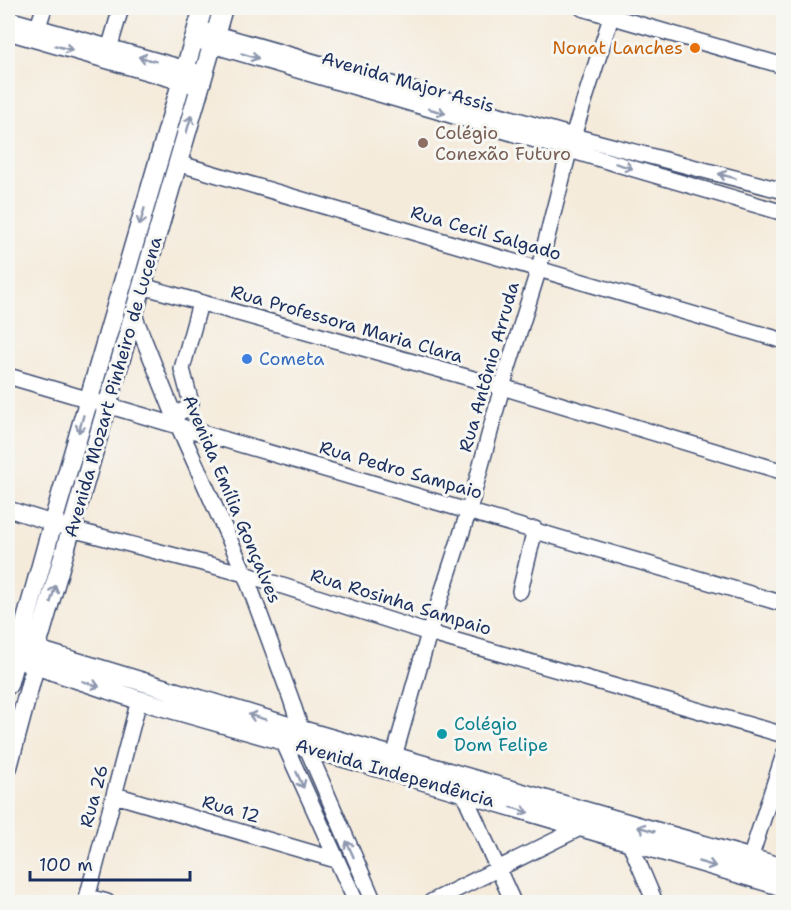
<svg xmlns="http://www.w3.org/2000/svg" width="791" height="910" font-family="'Shantell Sans',sans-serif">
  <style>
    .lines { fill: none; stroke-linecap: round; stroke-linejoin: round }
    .minor-casing { stroke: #3c4b71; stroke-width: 18 }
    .major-casing { stroke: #3c4b71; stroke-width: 21 }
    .minor { stroke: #fff; stroke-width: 15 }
    .major { stroke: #fff; stroke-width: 18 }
    .oneway { stroke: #8d97ae }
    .food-dot { fill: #e8710a; stroke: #f6f6f2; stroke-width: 2 }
    .education-dot { fill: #8d6e63; stroke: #f6f6f2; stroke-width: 2 }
    .shop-dot { fill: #3f7fe0; stroke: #f6f6f2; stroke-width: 2 }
    .culture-dot { fill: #0f9aa8; stroke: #f6f6f2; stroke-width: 2 }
    .labels { text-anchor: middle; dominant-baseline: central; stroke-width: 6; stroke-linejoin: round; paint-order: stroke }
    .food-label { font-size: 18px; fill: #c56008; stroke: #f6f6f2; text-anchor: end }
    .street-label { font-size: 18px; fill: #1b2f5e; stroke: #f6f6f2 }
    .education-label { font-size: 18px; fill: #785e54; stroke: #f6f6f2; text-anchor: start }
    .shop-label { font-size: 18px; fill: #366cbe; stroke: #f6f6f2; text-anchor: start }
    .culture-label { font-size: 18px; fill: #0d838f; stroke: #f6f6f2; text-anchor: start }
  </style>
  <rect width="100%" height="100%" fill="#f6f6f2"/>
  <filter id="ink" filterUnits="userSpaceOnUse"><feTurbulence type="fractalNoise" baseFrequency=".0167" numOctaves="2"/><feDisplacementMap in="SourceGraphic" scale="12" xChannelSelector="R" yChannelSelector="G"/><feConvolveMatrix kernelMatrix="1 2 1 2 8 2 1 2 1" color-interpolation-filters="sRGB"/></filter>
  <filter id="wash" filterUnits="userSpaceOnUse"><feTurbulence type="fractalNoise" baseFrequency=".008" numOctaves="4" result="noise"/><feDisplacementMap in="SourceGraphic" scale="24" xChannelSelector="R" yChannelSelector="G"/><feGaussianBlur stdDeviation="1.35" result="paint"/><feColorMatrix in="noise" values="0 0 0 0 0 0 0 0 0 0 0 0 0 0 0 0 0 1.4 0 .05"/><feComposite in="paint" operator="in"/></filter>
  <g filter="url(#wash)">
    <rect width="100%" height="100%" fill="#f5ebdb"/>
  </g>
  <g filter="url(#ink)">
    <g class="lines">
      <defs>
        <path id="minor" d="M 582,8 L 784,66
          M 8,19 L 204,74
          M 206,31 L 573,136 L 784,191
          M 8,32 L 192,85
          M 35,36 L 44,8
          M 202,42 L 784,213
          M 109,49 L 121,8
          M 177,163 L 784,341
          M 142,286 L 502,387 L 784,472
          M 134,315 L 178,425 L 245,574 L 291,699 L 307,748 L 374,902
          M 8,376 L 784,604
          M 174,415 L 188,408 L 191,403 L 182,369 L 200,303
          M 8,509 L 71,529 L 245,574 L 429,633 L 784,735
          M 520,591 L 535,529
          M 284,732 L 283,741 L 356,902
          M 391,767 L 429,633 L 469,510 L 502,387 L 539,268 L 573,136 L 614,8
          M 463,792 L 513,902
          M 115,795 L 336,860
          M 629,841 L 655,902
          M 750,859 L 784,754
          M 88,897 L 107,902
          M 86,902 L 139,700
          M 431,902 L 580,828"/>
        <path id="major" d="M 8,641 L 302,730 L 784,868
          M 8,656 L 139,700 L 390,771 L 784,887
          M 8,685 L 53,522 L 203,8
          M 8,767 L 35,666 L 36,650 L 223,8"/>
      </defs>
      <use href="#minor" class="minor-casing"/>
      <use href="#major" class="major-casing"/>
      <use href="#minor" class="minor"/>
      <use href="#major" class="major"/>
    </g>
    <defs><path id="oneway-shaft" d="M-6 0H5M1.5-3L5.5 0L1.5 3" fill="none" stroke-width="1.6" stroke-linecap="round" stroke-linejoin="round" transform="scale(1.5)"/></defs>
    <g class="oneway">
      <use href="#oneway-shaft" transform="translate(64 48) rotate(16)"/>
      <use href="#oneway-shaft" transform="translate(250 56) rotate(16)"/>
      <use href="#oneway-shaft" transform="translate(147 59) rotate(-165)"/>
      <use href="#oneway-shaft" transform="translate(437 111) rotate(16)"/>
      <use href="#oneway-shaft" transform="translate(189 124) rotate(-74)"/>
      <use href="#oneway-shaft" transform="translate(624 166) rotate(17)"/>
      <use href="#oneway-shaft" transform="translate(727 176) rotate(-165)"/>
      <use href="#oneway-shaft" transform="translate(142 217) rotate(106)"/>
      <use href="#oneway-shaft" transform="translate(81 424) rotate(106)"/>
      <use href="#oneway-shaft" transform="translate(53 594) rotate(-74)"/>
      <use href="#oneway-shaft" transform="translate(91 684) rotate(18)"/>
      <use href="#oneway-shaft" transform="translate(257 717) rotate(-163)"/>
      <use href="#oneway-shaft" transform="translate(300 780) rotate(66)"/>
      <use href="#oneway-shaft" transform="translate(520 810) rotate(17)"/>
      <use href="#oneway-shaft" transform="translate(646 829) rotate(-164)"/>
      <use href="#oneway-shaft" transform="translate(350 849) rotate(-114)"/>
      <use href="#oneway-shaft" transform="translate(707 864) rotate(16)"/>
    </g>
  </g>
  <circle class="food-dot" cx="695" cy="48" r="6"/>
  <circle class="education-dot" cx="423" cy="143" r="6"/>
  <circle class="shop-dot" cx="247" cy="359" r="6"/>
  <circle class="culture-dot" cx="442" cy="734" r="6"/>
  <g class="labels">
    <g class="food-label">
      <text x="683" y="48">Nonat Lanches</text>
    </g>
    <g class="street-label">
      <text transform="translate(408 82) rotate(16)">Avenida Major Assis</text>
      <text transform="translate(486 233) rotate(16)">Rua Cecil Salgado</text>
      <text transform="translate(347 324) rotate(16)">Rua Professora Maria Clara</text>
      <text transform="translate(489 367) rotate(-74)">Rua Antônio Arruda</text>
      <text transform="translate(113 387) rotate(-74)">Avenida Mozart Pinheiro de Lucena</text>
      <text transform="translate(401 470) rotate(16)">Rua Pedro Sampaio</text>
      <text transform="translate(232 499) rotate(67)">Avenida Emília Gonçalves</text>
      <text transform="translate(401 602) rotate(17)">Rua Rosinha Sampaio</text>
      <text transform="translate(395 773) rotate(16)">Avenida Independência</text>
      <text transform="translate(94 796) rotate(-75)">Rua 26</text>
      <text transform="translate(231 809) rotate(16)">Rua 12</text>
    </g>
    <g class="education-label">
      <text x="435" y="133">Colégio<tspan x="435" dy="21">Conexão Futuro</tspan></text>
    </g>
    <g class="shop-label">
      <text x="259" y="359">Cometa</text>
    </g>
    <g class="culture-label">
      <text x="454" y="724">Colégio<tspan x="454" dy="21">Dom Felipe</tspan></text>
    </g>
  </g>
  <rect width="791" height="910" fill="none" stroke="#f6f6f2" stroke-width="30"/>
  <path d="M30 871v9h160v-9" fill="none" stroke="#1b2f5e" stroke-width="3"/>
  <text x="39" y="871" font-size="18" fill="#1b2f5e" stroke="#f6f6f2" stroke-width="4.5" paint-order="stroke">100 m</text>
</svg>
